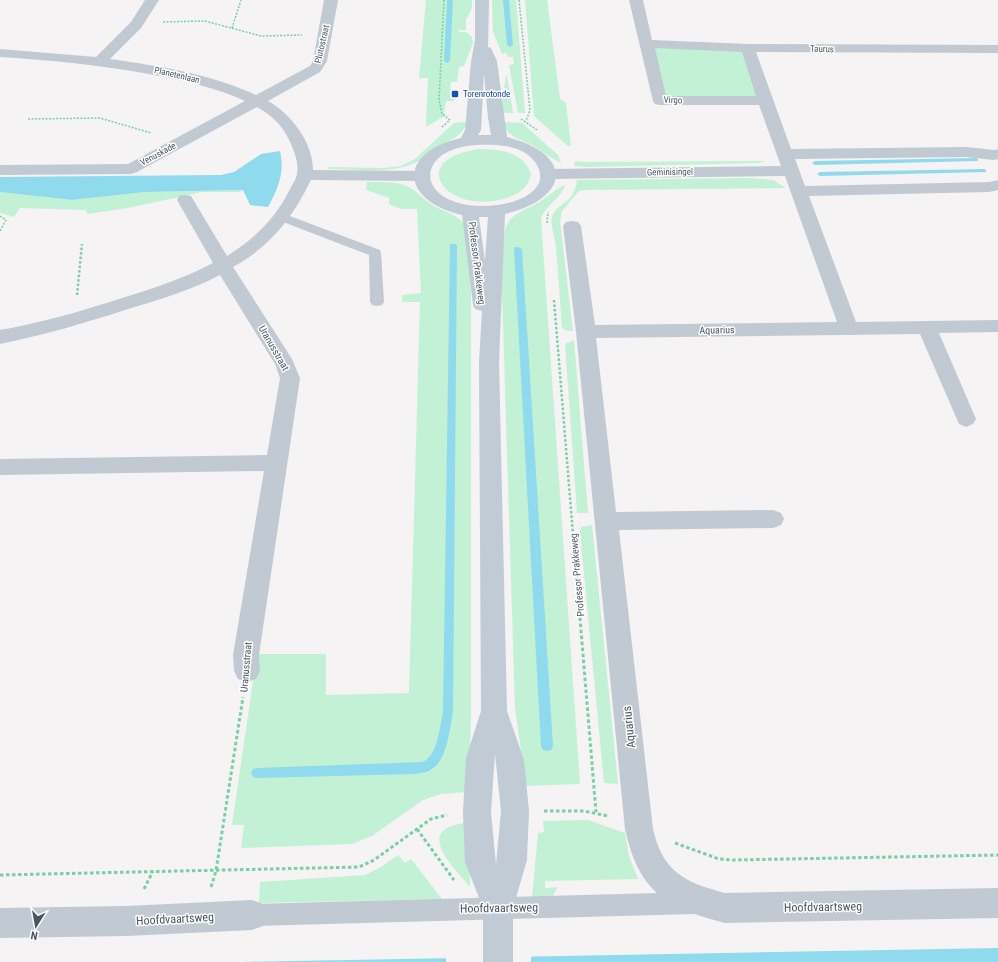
<svg xmlns="http://www.w3.org/2000/svg" width="998" height="962" font-family="'Roboto Condensed',sans-serif">
  <style>
    .green { fill: #c3f1d5 }
    .water { fill: #90daee }
    .pier { fill: #f5f3f3 }
    .lines { fill: none; stroke-linecap: round; stroke-linejoin: round }
    .stream { fill: #90daee; fill-rule: evenodd }
    .path-far2 { stroke: #7ad0a6; stroke-width: 1.5; stroke-dasharray: 2 1.5; stroke-linecap: butt }
    .path-far1 { stroke: #7ad0a6; stroke-width: 2.5; stroke-dasharray: 2.5 2; stroke-linecap: butt }
    .path { stroke: #7ad0a6; stroke-width: 3; stroke-dasharray: 3.5 2.5; stroke-linecap: butt }
    .lane { fill: #c1cad2; fill-rule: evenodd }
    .street { fill: #c1cad2; fill-rule: evenodd }
    .secondary { fill: #c1cbd6; fill-rule: evenodd }
    .transit-dot { fill: #1a4fb4; stroke: #fff; stroke-width: 1.5 }
    .labels { text-anchor: middle; dominant-baseline: central; stroke-width: 3; stroke-linejoin: round; paint-order: stroke }
    .far-street-label { font-size: 9px; fill: #4a5661; stroke: #fff }
    .far-transit-label { font-size: 9px; fill: #164399; stroke: #fff; text-anchor: start }
    .street-label { font-size: 10px; fill: #4a5661; stroke: #fff }
    .near-street-label { font-size: 12px; fill: #4a5661; stroke: #fff }
  </style>
  <rect width="100%" height="100%" fill="#f5f3f3"/>
  <path class="green" d="M 426,0 L 472,0 L 472,8 L 466,20 L 466,30 L 459,30 L 459,32 L 466,32 L 472,37 L 473,43 L 464,66 L 459,67 L 457,82 L 451,82 L 450,89 L 455,90 L 454,101 L 446,101 L 444,113 L 446,115 L 426,127 L 428,78 L 419,78 Z
    M 492,0 L 516,0 L 525,113 L 518,113 L 509,65 L 514,64 L 513,57 L 508,57 L 507,53 L 502,54 L 493,32 Z
    M 525,0 L 547,0 L 560,99 L 566,103 L 571,146 L 568,146 L 534,116 Z
    M 653,46 L 743,46 L 764,101 L 663,101 Z
    M 506,76 L 507,76 L 513,113 L 502,113 L 502,104 Z
    M 466,122 L 467,123 C 461,138 449,140 437,147 C 430,152 424,159 417,162 C 390,175 357,169 328,169 L 328,167 L 384,168 L 401,166 L 415,159 L 454,123 Z
    M 503,122 L 522,123 L 558,155 L 561,163 C 551,158 543,152 534,146 C 521,139 507,138 503,122 Z
    M 480,149 C 499,149 524,152 531,174 C 528,188 519,194 506,198 C 449,217 402,160 480,149 Z
    M 575,161 L 586,162 L 766,161 L 759,163 L 586,167 L 574,166 Z
    M 752,178 L 773,180 L 786,188 L 586,190 L 579,191 L 562,211 L 560,221 L 573,331 L 568,331 L 562,328 C 560,301 558,274 556,247 C 555,238 550,225 552,217 C 557,202 574,205 577,180 Z
    M 367,182 C 379,182 392,181 404,185 C 415,189 422,198 431,204 C 443,212 460,214 466,228 C 473,249 470,274 471,296 L 471,722 L 468,792 L 441,794 L 423,800 L 372,836 L 352,844 L 241,848 L 244,825 L 232,825 L 257,654 L 326,654 L 326,695 L 409,693 L 420,302 L 402,302 L 402,295 L 421,293 L 417,209 L 400,209 L 389,204 L 389,198 L 366,190 Z
    M 565,185 C 560,200 546,204 541,219 L 580,784 L 526,786 L 515,708 L 501,260 C 503,245 502,225 514,216 C 522,210 531,207 539,202 C 548,197 555,189 565,185 Z
    M 243,190 L 239,192 L 202,192 L 128,208 L 87,214 L 86,210 L 20,208 L 14,217 L 0,213 L 0,192 L 72,200 L 145,192 Z
    M 574,340 L 588,513 L 577,513 L 565,344 Z
    M 592,525 L 618,784 L 604,783 L 580,532 L 581,527 Z
    M 588,820 L 625,833 L 629,856 L 638,879 L 545,881 L 545,888 L 558,887 L 552,897 L 532,898 L 538,833 L 544,832 L 543,821 Z
    M 469,822 L 470,887 C 461,875 430,847 442,832 C 448,825 460,824 469,822 Z
    M 398,855 L 405,863 L 411,859 L 442,899 L 259,903 L 260,882 L 365,875 L 381,867 Z"/>
  <path class="water" d="M 280,151 C 285,172 278,189 268,207 L 250,205 L 243,190 L 145,192 L 72,200 L 0,192 L 0,177 L 221,175 L 234,172 L 261,154 Z
    M 998,948 L 998,962 L 241,962 Z"/>
  <path class="pier" d="M 531,955 L 531,962 L 446,962 L 446,957 Z"/>
  <g class="lines">
    <path class="stream" d="M 447,0 L 453,0 L 450,61 L 447,63 L 444,61 Z
      M 503,0 L 509,0 L 513,45 L 510,47 L 507,45 Z
      M 976,158 L 978,159 L 978,161 L 815,165 L 812,163 L 815,161 Z
      M 984,169 L 986,170 L 986,172 L 820,176 L 817,174 L 820,172 Z
      M 450,244 L 456,244 L 457,246 L 453,712 C 450,728 447,760 432,769 C 427,773 420,773 414,774 L 257,778 L 253,777 L 251,773 L 253,769 L 257,768 L 422,762 C 437,758 440,726 443,712 Z
      M 515,247 L 518,247 L 522,249 L 553,746 L 551,750 L 547,751 L 543,750 L 541,746 L 514,249 Z"/>
    <path class="path-far2" d="M 444,0 L 439,100 L 442,114 L 450,120
      M 519,0 L 530,110 L 526,121
      M 163,22 L 205,21 L 261,36 L 302,35
      M 232,28 L 241,0
      M 28,119 L 100,118 L 151,133
      M 521,119 L 537,130
      M 442,127 L 450,120
      M 0,216 L 6,220 L 0,231
      M 547,223 L 548,212"/>
    <path class="path-far1" d="M 77,295 L 82,244
      M 554,300 L 574,547"/>
    <path class="path" d="M 574,546 L 596,812
      M 544,811 L 584,811 L 608,816
      M 417,829 L 454,880
      M 675,843 L 719,859 L 734,860 L 998,855
      M 0,875 L 359,867 L 374,860 L 431,819 L 447,815
      M 211,887 L 216,871 L 243,697
      M 144,889 L 153,871"/>
    <path class="lane" d="M 282,213 L 380,250 L 381,253 L 384,302 L 382,305 L 377,306 L 372,305 L 370,302 L 369,255 L 278,220 L 276,217 L 278,214 Z
      M 695,892 L 703,895 L 706,903 L 703,911 L 695,914 L 252,926 L 244,923 L 241,915 L 244,907 L 252,904 Z"/>
    <path class="street" d="M 145,0 L 159,0 L 141,28 L 110,59 C 159,66 211,74 256,95 L 310,66 L 313,61 L 324,0 L 338,0 L 327,61 L 320,72 L 268,101 C 291,114 313,142 313,170 L 421,171 L 427,173 L 429,176 L 427,179 L 421,181 L 311,180 C 293,217 270,247 233,267 L 292,359 L 300,378 L 259,655 L 260,671 L 256,679 L 247,682 L 238,679 L 234,671 L 233,655 L 264,471 L 0,475 L 0,459 L 267,455 L 280,378 L 275,364 L 220,275 C 191,290 159,300 128,309 C 86,323 43,335 0,344 L 0,330 C 40,323 79,312 119,299 C 151,289 183,279 213,263 L 177,200 L 179,196 L 185,195 L 191,196 L 227,256 C 253,240 275,219 289,191 C 292,185 296,180 297,174 C 299,164 295,154 291,144 C 284,127 273,116 257,107 L 137,172 L 131,174 L 0,175 L 0,165 L 128,164 L 245,101 C 215,87 181,80 149,74 C 99,65 50,60 0,57 L 0,49 L 96,57 L 131,22 Z
      M 629,0 L 643,0 L 652,40 L 748,44 L 998,45 L 998,53 L 756,52 L 791,149 L 966,147 L 994,150 L 998,149 L 998,159 L 994,160 L 966,157 L 795,159 L 805,186 L 989,182 L 998,180 L 998,190 L 989,192 L 809,196 L 856,322 L 998,320 L 998,332 L 939,333 L 976,419 L 973,424 L 966,427 L 959,424 L 920,334 L 596,338 L 616,512 L 773,510 L 781,513 L 784,519 L 781,525 L 773,528 L 619,530 L 653,829 C 663,872 684,882 725,893 L 998,888 L 998,918 L 725,923 C 665,907 639,892 625,829 L 576,332 L 563,226 L 566,222 L 572,221 L 578,222 L 581,226 L 595,325 L 837,322 L 785,176 L 548,179 L 542,177 L 540,174 L 542,171 L 548,169 L 781,166 L 759,105 L 660,105 L 655,104 L 653,101 ZM 655,48 L 742,52 L 756,96 L 666,96 Z
      M 252,900 L 263,904 L 267,915 L 263,926 L 252,930 L 126,936 L 0,938 L 0,908 L 126,906 Z"/>
    <path class="secondary" d="M 475,0 L 489,0 L 488,47 L 491,48 L 497,61 L 507,137 C 574,154 571,198 505,214 L 499,362 L 507,711 L 524,760 L 529,811 L 527,860 L 513,908 L 513,962 L 483,962 L 483,908 L 465,862 L 463,812 L 466,758 L 481,711 L 479,362 L 482,311 L 475,309 L 473,305 L 462,215 C 399,200 398,152 461,138 L 465,130 L 471,62 L 475,40 ZM 484,73 L 488,118 L 491,135 L 478,135 L 481,130 ZM 476,145 C 495,144 522,144 535,162 C 564,203 464,222 436,190 C 430,183 428,174 433,165 C 441,151 461,146 476,145 ZM 479,217 L 488,217 L 485,261 ZM 495,754 L 501,811 L 496,865 L 491,812 Z"/>
  </g>
  <rect class="transit-dot" x="451" y="90" width="8" height="8" rx="2"/>
  <g class="labels">
    <g class="far-street-label">
      <text transform="translate(322 44) rotate(-77)">Plutostraat</text>
      <text transform="translate(822 49) rotate(1)">Taurus</text>
      <text transform="translate(177 75) rotate(13)">Planetenlaan</text>
      <text transform="translate(673 100) rotate(2)">Virgo</text>
      <text transform="translate(158 154) rotate(-28)">Venuskade</text>
      <text transform="translate(670 172) rotate(-1)">Geminisingel</text>
    </g>
    <g class="far-transit-label">
      <text x="463" y="94">Torenrotonde</text>
    </g>
    <g class="street-label">
      <text transform="translate(477 263) rotate(83)">Professor Prakkeweg</text>
      <text transform="translate(717 330) rotate(-1)">Aquarius</text>
      <text transform="translate(274 348) rotate(60)">Uranusstraat</text>
      <text transform="translate(577 575) rotate(-95)">Professor Prakkeweg</text>
      <text transform="translate(246 667) rotate(-85)">Uranusstraat</text>
    </g>
    <g class="near-street-label">
      <text transform="translate(629 727) rotate(-96)">Aquarius</text>
      <text transform="translate(823 907) rotate(-1)">Hoofdvaartsweg</text>
      <text transform="translate(499 908) rotate(-1)">Hoofdvaartsweg</text>
      <text transform="translate(175 919) rotate(-3)">Hoofdvaartsweg</text>
    </g>
  </g>
  <g transform="translate(36 926) rotate(191)" stroke="#ffffff" stroke-width="3" paint-order="stroke">
  <path d="M0-3L7 15L0 10L-7 15Z" fill="#4a5661"/>
  <text y="-6" font-size="11" font-weight="bold" text-anchor="middle" fill="#4a5661">N</text>
  </g>
</svg>
